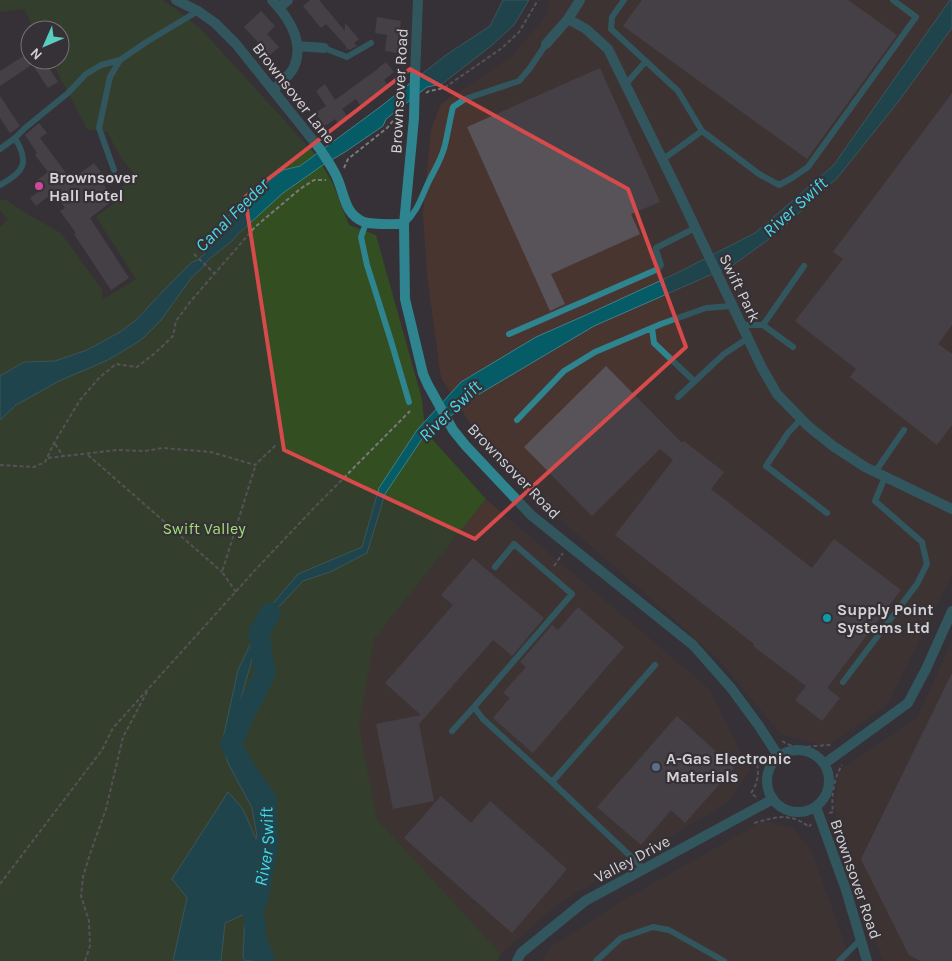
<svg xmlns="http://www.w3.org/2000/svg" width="952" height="961" font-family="Karla,sans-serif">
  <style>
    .industrial { fill: #493530 }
    .green { fill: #334e20 }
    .water { fill: #055c66; stroke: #437f87 }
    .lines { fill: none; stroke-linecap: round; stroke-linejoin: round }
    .river { stroke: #055c66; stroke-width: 21 }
    .building { fill: #585359 }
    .path { stroke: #7c797d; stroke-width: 2; stroke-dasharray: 4 2.5; stroke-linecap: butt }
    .service { stroke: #2e848f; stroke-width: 6 }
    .minor { stroke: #2e848f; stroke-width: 10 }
    .tertiary { stroke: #2e848f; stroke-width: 10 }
    .tertiary-bridge { stroke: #2e848f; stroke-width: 10 }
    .marked { fill: none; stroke: #d64a4b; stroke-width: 4; stroke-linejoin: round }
    .hotel-dot { fill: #d1479c; stroke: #353136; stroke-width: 2 }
    .culture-dot { fill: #0f9aa8; stroke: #353136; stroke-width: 2 }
    .service-dot { fill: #5c6f8a; stroke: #353136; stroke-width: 2 }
    .labels { text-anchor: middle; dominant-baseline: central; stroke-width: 4.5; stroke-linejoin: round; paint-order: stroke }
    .street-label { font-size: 16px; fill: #d4d2d5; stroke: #353136 }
    .poi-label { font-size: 16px; font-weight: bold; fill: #d4d2d5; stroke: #353136; text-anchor: start }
    .park-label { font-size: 16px; fill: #9ede74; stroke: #353136 }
    .water-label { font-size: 18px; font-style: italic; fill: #48d8eb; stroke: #353136 }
  </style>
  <rect width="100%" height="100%" fill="#353136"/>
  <path class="industrial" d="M 550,0 L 952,0 L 952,575 L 887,705 L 831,743 L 823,745 L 781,734 L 719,660 L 655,602 L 546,507 L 488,451 L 441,378 L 427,275 L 423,213 L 431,130 L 441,104 L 512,56 L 548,13 Z
    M 486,499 L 709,689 L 750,771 L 727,803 L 558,904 L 501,954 L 377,819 L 359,727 L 374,639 Z
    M 952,641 L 952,961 L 883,961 L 850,868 L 834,806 L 840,770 L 917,718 Z
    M 763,821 L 793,828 L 812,852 L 851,961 L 542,961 L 552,946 L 617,904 Z"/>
  <path class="green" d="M 0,0 L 162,0 L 173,7 L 200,28 L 316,155 L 300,166 L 283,170 L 271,177 L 266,183 L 258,187 L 243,199 L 224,221 L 215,228 L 212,239 L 204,253 L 198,260 L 166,288 L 136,320 L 120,332 L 87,350 L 55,361 L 24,362 L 0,376 L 0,227 L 8,219 L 0,211 L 0,200 L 5,199 L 27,214 L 61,233 L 103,291 L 102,300 L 136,279 L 96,217 L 118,200 L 116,192 L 131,179 L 130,175 L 133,173 L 121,158 L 107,132 L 87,129 L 51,60 L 60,60 L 60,30 L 35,30 L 24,9 L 0,12 Z
    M 321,163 L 333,184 L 349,225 L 376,235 L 422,399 L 425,431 L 486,499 L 374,639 L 359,727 L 377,819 L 501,954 L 497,961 L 0,961 L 0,401 L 122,340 L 276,187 Z"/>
  <path class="water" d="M 503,0 L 529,0 L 514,25 L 491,46 L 442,84 L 427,87 L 386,119 L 383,126 L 345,152 L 323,165 L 283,193 L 236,236 L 232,241 L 208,260 L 203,267 L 192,277 L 161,320 L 141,340 L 108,360 L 59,381 L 16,405 L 0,420 L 0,376 L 24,362 L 55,361 L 87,350 L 120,332 L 136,320 L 166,288 L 192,262 L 198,260 L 204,254 L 212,239 L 215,228 L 224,221 L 243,199 L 258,187 L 266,183 L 271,178 L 283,170 L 300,166 L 380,107 L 446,55 L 490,26 Z
    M 950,0 L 952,0 L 952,28 L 898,102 L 838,177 L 776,234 L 733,265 L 594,326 L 476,396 L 422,439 L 385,494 L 367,553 L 330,572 L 303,581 L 276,610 L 257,642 L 230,737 L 233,751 L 261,805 L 265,840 L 254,895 L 258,897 L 253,910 L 249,912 L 250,952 L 255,961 L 245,961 L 243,957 L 245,914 L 225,923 L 221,961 L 173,961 L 187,898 L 172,879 L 228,792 L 243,809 L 256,839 L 257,836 L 252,808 L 228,763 L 222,743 L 238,670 L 265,613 L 298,574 L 362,547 L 379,488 L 417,430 L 461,382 L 536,337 L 586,315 L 677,273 L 755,233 L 833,166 Z"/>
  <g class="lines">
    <path class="river" id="s1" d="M 265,961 L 257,943 L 253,910 L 258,897 L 268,846 L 266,799 L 247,773 L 231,744 L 246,711 L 265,674 L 259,633 L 270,613"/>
  </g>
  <path class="building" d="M 310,0 L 319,0 L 345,31 L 345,23 L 359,39 L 354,43 L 357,46 L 349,50 L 348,48 L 346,50 L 346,46 L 326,24 L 321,28 L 303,6 Z
    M 642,0 L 848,0 L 897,35 L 807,159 L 623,26 Z
    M 261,11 L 275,26 L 267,34 L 279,47 L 270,55 L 244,27 Z
    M 377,17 L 401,21 L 397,53 L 385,51 L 387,35 L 375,33 Z
    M 30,52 L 30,60 L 44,60 L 58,82 L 48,88 L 30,61 L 30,66 L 0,86 L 0,71 Z
    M 386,62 L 394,72 L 384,80 L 388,85 L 360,105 L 356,99 L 342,109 L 347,116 L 338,123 L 335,119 L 325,126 L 315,113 L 326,106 L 316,91 L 325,84 L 335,100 L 379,68 L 378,68 Z
    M 600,68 L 660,202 L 631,214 L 640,234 L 551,274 L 565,304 L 550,311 L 467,127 Z
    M 952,93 L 952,325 L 938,344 L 952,354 L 952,425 L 937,445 L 850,377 L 856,369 L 795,321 L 843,259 L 833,252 Z
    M 0,96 L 20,126 L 10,133 L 0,118 Z
    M 39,123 L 47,133 L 40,138 L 71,180 L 94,163 L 101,172 L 96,175 L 115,199 L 90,218 L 129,278 L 111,290 L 74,234 L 76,233 L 60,211 L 65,208 L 54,192 L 36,206 L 30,198 L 42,189 L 36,181 L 48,172 L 35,155 L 37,153 L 25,135 Z
    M 606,366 L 682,443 L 684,441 L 724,472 L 711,489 L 812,568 L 834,539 L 901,590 L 827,688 L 840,698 L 822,721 L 795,700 L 806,686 L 753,646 L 754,644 L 615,535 L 673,460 L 660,449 L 592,516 L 524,447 Z
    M 473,558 L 544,618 L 512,656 L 493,640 L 419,724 L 434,801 L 393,809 L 376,724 L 421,715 L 385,683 L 453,605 L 441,595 Z
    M 578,607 L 624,647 L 533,753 L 493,718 L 510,698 L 503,693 L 526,667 L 520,662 L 552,625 L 558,630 Z
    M 952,673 L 952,961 L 921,961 L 909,955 L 861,859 Z
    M 677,716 L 734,768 L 685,823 L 671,810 L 641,845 L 597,807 Z
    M 441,796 L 471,823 L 490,801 L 567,869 L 512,933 L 404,838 Z"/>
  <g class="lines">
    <path class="path" d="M 426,93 L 429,91 L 444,88 L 502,48 L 519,32 L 538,0
      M 344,168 L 348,159 L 387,128 L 401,111 L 403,109
      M 194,254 L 214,273
      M 55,444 L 63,456
      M 88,455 L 222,572
      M 48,458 L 116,450 L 145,451 L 163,448 L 211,452 L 255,465 L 276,445
      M 0,465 L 34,467 L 45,462 L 54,443 L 80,400 L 99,378 L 116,364 L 137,367 L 154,354 L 173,336 L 176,321 L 190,302 L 255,227 L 300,189 L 314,180 L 326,180
      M 554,566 L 563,553
      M 236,592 L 222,572 L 255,467
      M 782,741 C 797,751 814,745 831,745
      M 756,797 L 751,793 C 758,783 759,774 757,763 L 766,755
      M 829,813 L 833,812 C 831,796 834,778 842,765
      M 754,823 C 776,817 790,812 809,827 L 811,824
      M 0,884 L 102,750 L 113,728 L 257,568 L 313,509 L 410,411
      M 85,961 L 90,946 L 89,921 L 81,896 L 83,877 L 90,854 L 106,809 L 123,737 L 148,690"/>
    <path class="service" d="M 624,0 L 612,17 L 611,29 L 678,91 L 702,131 L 759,174 L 779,185 L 792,178 L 808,167 L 916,17 L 893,0
      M 324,48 L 347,57 L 371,43
      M 626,84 L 646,61
      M 0,149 L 15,138 L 25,128 L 68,93 L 86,74 L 101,65 L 120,60
      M 662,160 L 702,131
      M 114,170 L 99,128 L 110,77 L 120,60 L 148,41 L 198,11
      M 0,185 C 24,172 30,163 15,138
      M 366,223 L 361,237 L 367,265 L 391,341 L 409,402
      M 404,224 C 418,211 421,198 429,181 C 435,169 442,158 445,145 C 448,132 450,119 453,107 L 465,99 L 519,81 L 530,68 L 546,44
      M 741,325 L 763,325 L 804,266
      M 763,325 L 793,347
      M 652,328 L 654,343 L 694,381
      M 509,334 L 658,269 L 661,265 L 656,250 L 656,248 L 695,228
      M 678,397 L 724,354 L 748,338
      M 801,419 L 788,433 L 766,466 L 827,513
      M 517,420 L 564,371 L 595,352 L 661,324 L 706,308 L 732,306
      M 875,472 L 904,430
      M 495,567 L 514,544 L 572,594 L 474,707 L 483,719 L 552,782 L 644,869
      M 843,682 L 917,584 L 927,564 L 922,542 L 875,501 L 885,477
      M 452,731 L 474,707
      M 552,782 L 655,665
      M 596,961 L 621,938 L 653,927 L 669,930 L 724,961
      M 839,961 L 861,939"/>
    <path class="minor" d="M 176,0 L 198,11 L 215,23 L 236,44 L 320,149 C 326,159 334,169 338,180 C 345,197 345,214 364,222 C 372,225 394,224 404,224
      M 272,0 C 289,18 305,42 294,67 C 290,76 280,83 273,90
      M 279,8 L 288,0
      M 568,19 L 586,29 L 608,49 L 675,185 L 762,368 L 777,394 L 808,426 L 833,446 L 865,467 L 952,509
      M 546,44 L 568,19 L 580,0
      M 297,46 L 324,48
      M 517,961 L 521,953 L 585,901 L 773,799"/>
    <path class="tertiary" d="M 415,76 L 418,0
      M 414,118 L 404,224 L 405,299 L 423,374 L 428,385 L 453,430 L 466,446 L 531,515 L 693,645 L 731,688 L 759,726 L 779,757
      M767 781a31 31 0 1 1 62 0a31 31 0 1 1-62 0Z
      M 824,764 L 908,703 L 926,669 L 952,611
      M 816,807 L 846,890 L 867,961"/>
    <path class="tertiary-bridge" d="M 414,118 L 415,76"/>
  </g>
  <path d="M0 0H952V961H0ZM 410,69 L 628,189 L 686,347 L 475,539 L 284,450 L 245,197 Z" fill="#353136" fill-opacity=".55" fill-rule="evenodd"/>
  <path class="marked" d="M 410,69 L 628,189 L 686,347 L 475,539 L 284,450 L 245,197 Z"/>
  <circle class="hotel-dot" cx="39" cy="186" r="5"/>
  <circle class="culture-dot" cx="827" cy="618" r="5"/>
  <circle class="service-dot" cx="656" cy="767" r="5"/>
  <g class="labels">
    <g class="street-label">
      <text transform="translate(399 91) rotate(-87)">Brownsover Road</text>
      <text transform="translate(294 93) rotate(52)">Brownsover Lane</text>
      <text transform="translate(740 288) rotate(64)">Swift Park</text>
      <text transform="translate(514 471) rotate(46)">Brownsover Road</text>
      <text transform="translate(632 859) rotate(-28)">Valley Drive</text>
      <text transform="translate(856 879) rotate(71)">Brownsover Road</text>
    </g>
    <g class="poi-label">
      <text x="49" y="177">Brownsover<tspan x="49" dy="18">Hall Hotel</tspan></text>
      <text x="837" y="609">Supply Point<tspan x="837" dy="18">Systems Ltd</tspan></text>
      <text x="666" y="758">A-Gas Electronic<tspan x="666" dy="18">Materials</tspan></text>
    </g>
    <g class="park-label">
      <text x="204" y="528">Swift Valley</text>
    </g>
    <g class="water-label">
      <text transform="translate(795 207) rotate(-42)">River Swift</text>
      <text transform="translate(232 215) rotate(-45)">Canal Feeder</text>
      <text transform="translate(450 411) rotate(-44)">River Swift</text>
      <text stroke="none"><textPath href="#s1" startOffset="118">River Swift</textPath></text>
    </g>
  </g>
  <g transform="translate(45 45) rotate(225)"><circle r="24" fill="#353136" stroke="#757176"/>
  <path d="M0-4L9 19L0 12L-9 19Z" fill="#58cec0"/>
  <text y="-8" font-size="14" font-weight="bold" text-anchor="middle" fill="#d4d2d5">N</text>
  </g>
</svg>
